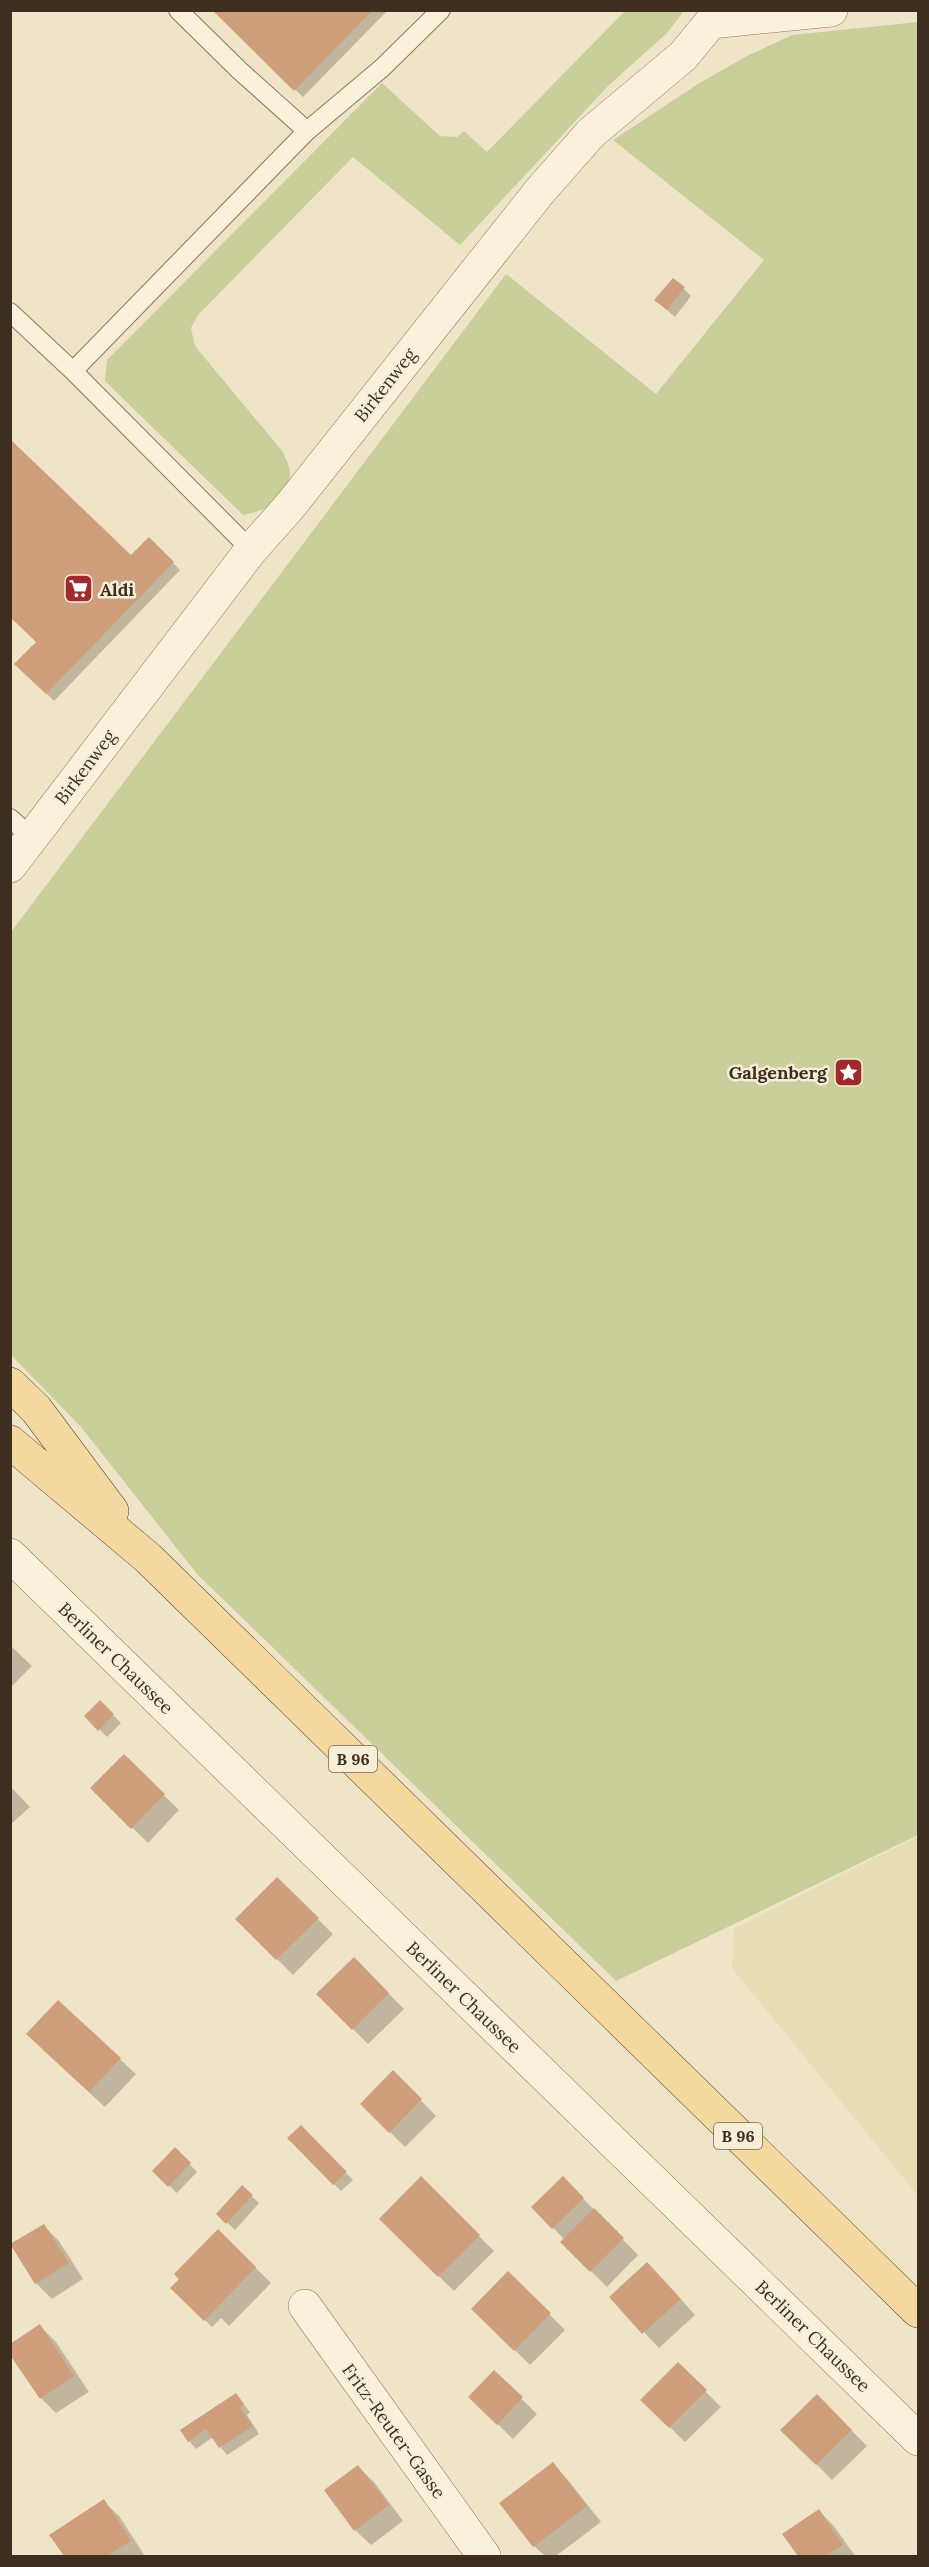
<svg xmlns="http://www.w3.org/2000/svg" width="929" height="2567" font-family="Lora,serif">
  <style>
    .farmland { fill: #e6deb5 }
    .green { fill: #c9cf9b }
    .shadow { fill: #0003 }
    .building { fill: #cf9f7d }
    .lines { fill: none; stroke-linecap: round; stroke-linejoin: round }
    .lane-casing { stroke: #8d765c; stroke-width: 20 }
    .street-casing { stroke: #8d765c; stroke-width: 34 }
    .primary-casing { stroke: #5b4430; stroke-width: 34 }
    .lane { stroke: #faf1dc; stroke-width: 18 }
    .street { stroke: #faf1dc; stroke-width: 33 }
    .primary { stroke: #f3d9a0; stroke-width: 33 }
    .labels { text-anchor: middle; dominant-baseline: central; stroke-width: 5; stroke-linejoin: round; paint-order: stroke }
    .shield { fill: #f7eed8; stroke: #756857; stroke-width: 1.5 }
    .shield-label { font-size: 16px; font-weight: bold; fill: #3d2e20 }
    .street-label { font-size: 18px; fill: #3d2e20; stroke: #f7eed8 }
    .poi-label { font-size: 18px; font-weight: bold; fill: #3d2e20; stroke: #f7eed8; text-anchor: start }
  </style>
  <rect width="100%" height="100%" fill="#f0e4c8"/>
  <path class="farmland" d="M 918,1836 L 918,2196 L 732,1968 L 734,1929 Z"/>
  <path class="green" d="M 625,11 L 684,11 L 667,33 L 608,86 L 460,245 L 353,157 L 198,315 L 191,328 L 195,346 L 283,452 C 285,458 291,468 290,474 C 288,500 265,511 243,515 L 105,381 L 107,360 L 382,83 L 440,136 L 457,137 L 464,131 L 487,152 Z
    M 918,22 L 918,1835 L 616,1981 L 197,1574 L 81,1427 L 11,1355 L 11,932 L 506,274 L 656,394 L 764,260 L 613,140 L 698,84 L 745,57 L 792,35 Z"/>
  <path class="shadow" d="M 214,10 L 388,10 L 303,97 Z
    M 684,289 L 691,296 L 675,317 L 656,300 Z
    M 149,539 L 180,570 L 54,701 L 16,664 Z
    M 10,1645 L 32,1666 L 10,1688 Z
    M 100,1702 L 121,1723 L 107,1737 L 86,1716 Z
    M 124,1756 L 179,1810 L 148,1843 L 92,1788 Z
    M 10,1786 L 30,1807 L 10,1825 Z
    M 277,1879 L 333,1934 L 293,1975 L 237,1919 Z
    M 354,1959 L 404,2009 L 368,2044 L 318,1994 Z
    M 58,2002 L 136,2074 L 105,2107 L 43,2050 Z
    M 393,2072 L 436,2116 L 405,2147 L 362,2104 Z
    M 301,2127 L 353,2180 L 341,2191 L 289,2138 Z
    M 175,2149 L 197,2172 L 177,2193 L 154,2171 Z
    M 563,2178 L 638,2255 L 607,2287 L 562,2242 L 565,2240 L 533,2207 Z
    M 421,2179 L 494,2251 L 454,2291 L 381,2219 Z
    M 242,2187 L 259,2203 L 235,2230 L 218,2214 Z
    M 44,2226 L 59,2241 L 83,2279 L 52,2299 L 36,2283 L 12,2245 Z
    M 218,2231 L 271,2283 L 229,2326 L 221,2318 L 212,2327 L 172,2288 Z
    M 508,2273 L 565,2330 L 530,2365 L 473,2309 Z
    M 663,2279 L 695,2315 L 659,2348 L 611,2297 Z
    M 40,2326 L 56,2342 L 89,2392 L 56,2413 L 41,2398 Z
    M 678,2364 L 721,2407 L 685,2442 L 642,2400 Z
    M 494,2372 L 537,2414 L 513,2439 L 470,2397 Z
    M 236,2395 L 250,2412 L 247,2415 L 259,2434 L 227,2455 L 213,2437 L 196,2449 L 189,2441 Z
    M 817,2396 L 867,2446 L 832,2480 L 783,2430 Z
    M 553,2464 L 568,2480 L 601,2522 L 556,2556 L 545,2556 L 534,2546 Z
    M 358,2467 L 374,2482 L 403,2521 L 371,2545 L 355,2530 L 326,2491 Z
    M 103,2501 L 119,2516 L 145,2556 L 65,2556 L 51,2535 Z
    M 819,2511 L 834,2526 L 855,2556 L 800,2556 L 784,2534 Z"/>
  <path class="building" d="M 212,10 L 373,10 L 294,91 Z
    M 673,278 L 685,287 L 667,310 L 654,300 Z
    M 10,439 L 131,555 L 149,537 L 174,562 L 46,694 L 14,664 L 36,642 L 10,617 Z
    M 100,1700 L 114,1714 L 98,1731 L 84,1716 Z
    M 124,1754 L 165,1794 L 131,1829 L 90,1788 Z
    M 277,1877 L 319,1918 L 276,1960 L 235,1919 Z
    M 354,1957 L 389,1993 L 352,2030 L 316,1994 Z
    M 58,2000 L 121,2058 L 89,2092 L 26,2034 Z
    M 393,2070 L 422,2099 L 389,2133 L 360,2104 Z
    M 301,2125 L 347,2172 L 333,2185 L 287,2138 Z
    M 175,2147 L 191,2163 L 168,2187 L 152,2171 Z
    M 421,2176 L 480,2235 L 438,2277 L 379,2219 Z
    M 563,2176 L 584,2198 L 552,2229 L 531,2207 Z
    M 242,2185 L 253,2195 L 226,2224 L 216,2214 Z
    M 594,2208 L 624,2238 L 590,2272 L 560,2242 Z
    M 44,2224 L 69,2263 L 35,2284 L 10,2244 Z
    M 218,2229 L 256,2267 L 204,2321 L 170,2288 L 179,2279 L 174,2274 Z
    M 647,2262 L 681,2299 L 642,2334 L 609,2297 Z
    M 508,2271 L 551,2313 L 514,2351 L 471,2309 Z
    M 40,2324 L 74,2376 L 40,2399 L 10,2355 L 10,2344 Z
    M 678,2362 L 707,2390 L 669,2428 L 640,2400 Z
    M 494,2370 L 523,2397 L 497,2425 L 468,2397 Z
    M 236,2393 L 244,2404 L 240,2407 L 253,2426 L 219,2448 L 206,2429 L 188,2442 L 180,2430 Z
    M 817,2394 L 852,2430 L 816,2465 L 780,2430 Z
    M 553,2462 L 587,2506 L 533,2547 L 499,2503 Z
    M 358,2465 L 389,2505 L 354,2531 L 324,2490 Z
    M 104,2499 L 131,2541 L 107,2556 L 64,2556 L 49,2535 Z
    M 819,2509 L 843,2545 L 825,2556 L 798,2556 L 782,2534 Z"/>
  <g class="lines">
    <defs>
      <path id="lane" d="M 178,10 L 239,70 L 307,131
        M 10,312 L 73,371 L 307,131 L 382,68 L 441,10
        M 73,371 L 251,550
        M 10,818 L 32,838"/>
      <path id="street" d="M 10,866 L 251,550 L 290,506 L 540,191 L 591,133 L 683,56 L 711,22 L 831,10
        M 10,1555 L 918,2439
        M 305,2306 L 484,2556"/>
      <path id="primary" d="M 10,1384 L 36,1409 L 112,1511
        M 10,1442 L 148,1558 L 918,2311"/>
    </defs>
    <use href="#lane" class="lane-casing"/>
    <use href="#street" class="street-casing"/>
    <use href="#primary" class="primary-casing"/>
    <use href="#lane" class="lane"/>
    <use href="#street" class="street"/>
    <use href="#primary" class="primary"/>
  </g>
  <defs>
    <symbol id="supermarket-square" viewBox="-11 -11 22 22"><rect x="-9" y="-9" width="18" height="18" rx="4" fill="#9e2a2b" stroke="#f7eed8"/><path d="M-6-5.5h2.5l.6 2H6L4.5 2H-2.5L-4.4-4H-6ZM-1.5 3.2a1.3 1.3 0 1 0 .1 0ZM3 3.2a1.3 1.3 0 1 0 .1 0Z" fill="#fff"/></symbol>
    <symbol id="sight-square" viewBox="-11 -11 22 22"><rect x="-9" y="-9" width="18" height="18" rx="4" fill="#9e2a2b" stroke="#f7eed8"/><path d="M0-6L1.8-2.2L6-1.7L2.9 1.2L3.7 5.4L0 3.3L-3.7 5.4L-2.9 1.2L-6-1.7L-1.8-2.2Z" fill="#fff"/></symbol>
  </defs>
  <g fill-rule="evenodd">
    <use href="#supermarket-square" x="62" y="572" width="33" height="33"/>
    <use href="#sight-square" x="832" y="1056" width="33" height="33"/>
  </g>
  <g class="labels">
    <g class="shield">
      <rect x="329" y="1746" width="48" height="26" rx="4.5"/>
      <rect x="714" y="2123" width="48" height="26" rx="4.5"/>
    </g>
    <g class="shield-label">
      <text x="353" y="1759">B 96</text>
      <text x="738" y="2136">B 96</text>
    </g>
    <g class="street-label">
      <text transform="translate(385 385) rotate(-52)">Birkenweg</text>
      <text transform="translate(85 767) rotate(-53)">Birkenweg</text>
      <text transform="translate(116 1658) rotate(44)">Berliner Chaussee</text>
      <text transform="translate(464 1997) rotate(44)">Berliner Chaussee</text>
      <text transform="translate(813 2336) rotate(44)">Berliner Chaussee</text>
      <text transform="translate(394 2431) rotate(54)">Fritz-Reuter-Gasse</text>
    </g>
    <g class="poi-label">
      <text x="100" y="589">Aldi</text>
      <text x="827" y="1072" text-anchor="end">Galgenberg</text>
    </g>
  </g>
  <rect width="929" height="2567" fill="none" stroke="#3d2e20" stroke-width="24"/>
</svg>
